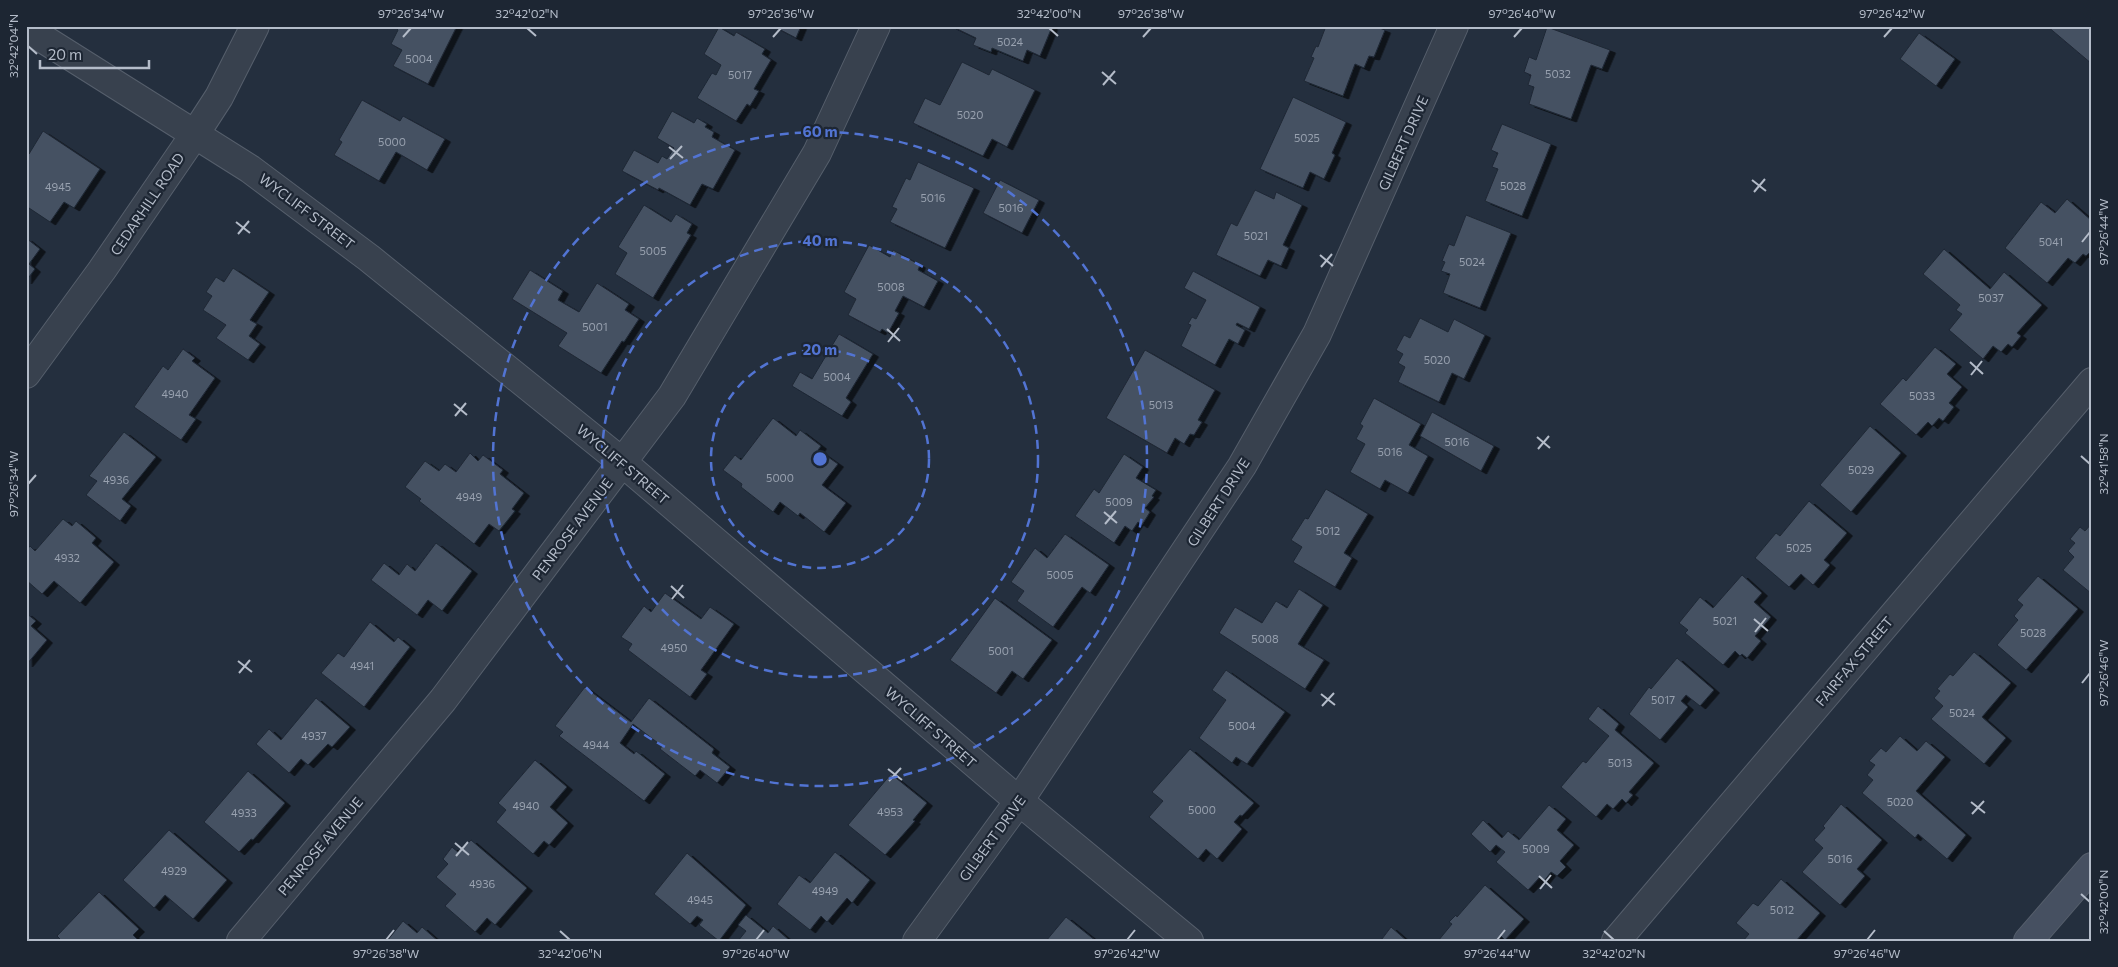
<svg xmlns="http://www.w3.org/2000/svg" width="2118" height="967" font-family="Commissioner,sans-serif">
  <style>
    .building { fill: #455162; stroke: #1f2835; filter: url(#shadow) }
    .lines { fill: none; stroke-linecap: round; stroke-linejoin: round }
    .street-casing { stroke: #565f6c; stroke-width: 30 }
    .secondary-casing { stroke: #565f6c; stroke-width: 30 }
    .street { stroke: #38414e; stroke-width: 28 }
    .secondary { stroke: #465061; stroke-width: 28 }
    .ticks { fill: none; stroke: #b4bcc9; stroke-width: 2 }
    .ring { fill: none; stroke: #5274d3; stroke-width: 2.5; stroke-dasharray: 9 6 }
    .labels { text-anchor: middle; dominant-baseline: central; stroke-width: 4.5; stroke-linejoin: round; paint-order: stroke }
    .number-label { font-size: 11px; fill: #98a1af }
    .street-label { font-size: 14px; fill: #b4bcc9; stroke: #1d2633 }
    .centre { fill: #5274d3; stroke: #1d2633; stroke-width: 2.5 }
    .ring-label { font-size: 15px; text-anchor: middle; font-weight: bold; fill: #5274d3; stroke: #1d2633; stroke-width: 4.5; stroke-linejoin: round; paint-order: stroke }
    .neatline { fill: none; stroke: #b4bcc9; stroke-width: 2 }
    .ticks-label { font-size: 12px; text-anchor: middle; fill: #b4bcc9 }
  </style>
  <defs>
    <filter id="shadow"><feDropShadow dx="5.5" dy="3" stdDeviation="0" flood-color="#0009"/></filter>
  </defs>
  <rect width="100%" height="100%" fill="#242f3e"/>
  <path class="building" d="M 394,26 L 457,26 L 428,84 L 393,66 L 402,50 L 391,44 L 398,30 Z
    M 773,26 L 801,26 L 796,38 Z
    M 951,26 L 1051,26 L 1052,27 L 1040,56 L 1027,50 L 1023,61 L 992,48 L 991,52 L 973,45 L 976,38 Z
    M 1326,26 L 1374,26 L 1385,30 L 1374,57 L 1369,56 L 1364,68 L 1355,64 L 1343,96 L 1304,81 L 1314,58 L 1311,57 L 1316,46 L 1318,47 Z
    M 2047,26 L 2092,26 L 2092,64 Z
    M 719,27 L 734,36 L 736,32 L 765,49 L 762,54 L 771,60 L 754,89 L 759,91 L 750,106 L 747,104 L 736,121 L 697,98 L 712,73 L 716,75 L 721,65 L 704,54 Z
    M 1547,27 L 1610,50 L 1602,69 L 1591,65 L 1571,119 L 1529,104 L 1534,87 L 1528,85 L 1531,75 L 1524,72 L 1529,57 L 1536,60 Z
    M 1919,33 L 1955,59 L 1936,86 L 1900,59 Z
    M 962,62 L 989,75 L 992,69 L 1035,90 L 1007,147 L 992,139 L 983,156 L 913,123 L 925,98 L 940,105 Z
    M 1293,97 L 1346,122 L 1332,153 L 1335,155 L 1324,179 L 1310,172 L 1303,188 L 1260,169 Z
    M 362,100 L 400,121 L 403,116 L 445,139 L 427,170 L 396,152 L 379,181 L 334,155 L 342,142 L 339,140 Z
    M 672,111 L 694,123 L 697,118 L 707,124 L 705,127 L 714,132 L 712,137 L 735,150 L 713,189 L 702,184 L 690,205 L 659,188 L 658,190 L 622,171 L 634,150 L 658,163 L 662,156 L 667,159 L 674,148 L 657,138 Z
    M 1502,124 L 1551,144 L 1522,216 L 1485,201 L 1498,169 L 1492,167 L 1498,153 L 1491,150 Z
    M 43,131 L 100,169 L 74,208 L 64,202 L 50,222 L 26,206 L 26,152 L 29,154 Z
    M 918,162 L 974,188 L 945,248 L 890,222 L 897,209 L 892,207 L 906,178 L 910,180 Z
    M 1000,180 L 1039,200 L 1022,233 L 983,213 Z
    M 1255,190 L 1274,199 L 1276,192 L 1302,205 L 1283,245 L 1289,248 L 1281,266 L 1268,260 L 1260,276 L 1216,255 L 1231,223 L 1237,226 Z
    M 2067,199 L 2092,221 L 2092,250 L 2086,256 L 2083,254 L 2075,263 L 2068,258 L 2047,283 L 2005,248 L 2041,202 L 2055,213 Z
    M 644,205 L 671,222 L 676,214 L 692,224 L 687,233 L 691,235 L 653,298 L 615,274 L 627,253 L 618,247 Z
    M 1466,215 L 1511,233 L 1480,308 L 1443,293 L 1450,274 L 1441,271 L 1445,262 L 1442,261 L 1449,244 L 1454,246 Z
    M 26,238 L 40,249 L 29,264 L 35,269 L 26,281 Z
    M 869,245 L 890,257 L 893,250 L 920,265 L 918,270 L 938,281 L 924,307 L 903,296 L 895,311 L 899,313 L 888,333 L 882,329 L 880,332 L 848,315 L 856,299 L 844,292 Z
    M 1944,249 L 1990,289 L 2004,272 L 2042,305 L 2017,333 L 2021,336 L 2012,347 L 2008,344 L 2001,352 L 1993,346 L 1983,359 L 1949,330 L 1962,314 L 1956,310 L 1960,305 L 1923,274 Z
    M 233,268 L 269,292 L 250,320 L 257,324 L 249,336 L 260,344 L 248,360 L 216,338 L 226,325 L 203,310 L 212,296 L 206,292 L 216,277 L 224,282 Z
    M 530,270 L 563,291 L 558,300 L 579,312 L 597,283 L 629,304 L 625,310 L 639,319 L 624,342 L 622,341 L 601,373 L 558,346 L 567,333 L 512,299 Z
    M 1193,271 L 1260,307 L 1249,329 L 1237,323 L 1236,325 L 1245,330 L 1238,344 L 1229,339 L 1215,365 L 1181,346 L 1191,325 L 1188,324 L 1192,317 L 1196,319 L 1206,300 L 1184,288 Z
    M 1420,318 L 1448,332 L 1454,319 L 1485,335 L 1464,379 L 1452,373 L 1439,402 L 1398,382 L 1405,367 L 1398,363 L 1403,354 L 1396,350 L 1404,335 L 1410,338 Z
    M 839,334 L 873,354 L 846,398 L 851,402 L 842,416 L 792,386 L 800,372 L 812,379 Z
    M 1935,347 L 1956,364 L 1947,374 L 1962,387 L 1949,403 L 1954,407 L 1943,421 L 1939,418 L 1932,426 L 1928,422 L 1916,435 L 1880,404 L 1903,378 L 1906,381 Z
    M 183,349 L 195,358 L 192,361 L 215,378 L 189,415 L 196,419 L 181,440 L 134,407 L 163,366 L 168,370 Z
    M 1145,350 L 1215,390 L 1198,420 L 1202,422 L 1194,435 L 1190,434 L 1184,444 L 1175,438 L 1167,453 L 1106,418 Z
    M 1374,398 L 1421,424 L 1409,445 L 1428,456 L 1408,493 L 1385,480 L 1380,489 L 1350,472 L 1365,444 L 1356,439 L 1363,426 L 1360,424 Z
    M 1432,412 L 1494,446 L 1481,471 L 1420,436 Z
    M 773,418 L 796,436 L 800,430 L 821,446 L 818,450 L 838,464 L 822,485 L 846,503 L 824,532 L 800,513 L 798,516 L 780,502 L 773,512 L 741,487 L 742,484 L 723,470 L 735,455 L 741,460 Z
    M 1870,426 L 1901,453 L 1851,512 L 1820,485 Z
    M 124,432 L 156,457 L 122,499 L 131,506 L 120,521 L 86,495 L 97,481 L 89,476 Z
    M 470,453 L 478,461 L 483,455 L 503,470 L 500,474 L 524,493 L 512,509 L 515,511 L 499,531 L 489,524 L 474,544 L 419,501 L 421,499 L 405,487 L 425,461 L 439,471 L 445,464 L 456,472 Z
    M 1124,454 L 1143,467 L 1136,478 L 1156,490 L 1152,496 L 1154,497 L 1145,508 L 1150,512 L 1142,525 L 1138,522 L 1132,531 L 1125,526 L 1114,543 L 1075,516 L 1094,489 L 1099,493 Z
    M 1326,489 L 1368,514 L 1344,553 L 1352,558 L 1335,587 L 1293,562 L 1302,547 L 1291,540 L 1305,518 L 1308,519 Z
    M 1809,501 L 1847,533 L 1824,560 L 1830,565 L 1813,585 L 1801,574 L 1789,587 L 1755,558 L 1776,533 L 1780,536 Z
    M 63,519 L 72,526 L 76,521 L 96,538 L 92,543 L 114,562 L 80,603 L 54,581 L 42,594 L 26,580 L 26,551 L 30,546 L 35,551 Z
    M 2092,523 L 2092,594 L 2063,570 L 2074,557 L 2068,551 L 2075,543 L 2070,539 L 2080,527 L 2085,531 Z
    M 1065,534 L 1109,565 L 1090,593 L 1082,587 L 1053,627 L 1017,601 L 1024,591 L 1011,582 L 1035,548 L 1047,558 Z
    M 436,543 L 472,571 L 442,611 L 428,600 L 417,615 L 371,580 L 384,563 L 399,575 L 407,564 L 415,571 Z
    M 1742,575 L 1762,593 L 1754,602 L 1771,617 L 1755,636 L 1761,641 L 1747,658 L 1742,654 L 1740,656 L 1735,651 L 1723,665 L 1685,633 L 1688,630 L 1679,623 L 1700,597 L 1713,608 Z
    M 2038,576 L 2078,609 L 2026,670 L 1997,645 L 2018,620 L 2014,616 L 2023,605 L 2017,600 Z
    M 1299,589 L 1323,605 L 1298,644 L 1324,660 L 1305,689 L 1219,633 L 1235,607 L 1262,623 L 1276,601 L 1287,608 Z
    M 665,593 L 701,619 L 710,607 L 734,624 L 701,670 L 707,674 L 690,697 L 628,650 L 632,644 L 621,637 L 644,606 L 651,612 Z
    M 995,598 L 1052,640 L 1023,679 L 1012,671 L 996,693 L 950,660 Z
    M 26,613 L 36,621 L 31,626 L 47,640 L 27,664 Z
    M 370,622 L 394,642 L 398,637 L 410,647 L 364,707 L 321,673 L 338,653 L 344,657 Z
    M 1974,652 L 2011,683 L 1982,717 L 2006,738 L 1984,764 L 1931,719 L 1943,706 L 1934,698 L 1940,691 L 1937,689 L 1950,674 L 1953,676 Z
    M 1677,658 L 1714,690 L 1700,706 L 1686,695 L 1681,701 L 1688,707 L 1660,740 L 1629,714 L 1649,687 L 1651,689 Z
    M 1226,670 L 1285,712 L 1247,764 L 1236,757 L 1232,763 L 1199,738 L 1226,700 L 1212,690 Z
    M 585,687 L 631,722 L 649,698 L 714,749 L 712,753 L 730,767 L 717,783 L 700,770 L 695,776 L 660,749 L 662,746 L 633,724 L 620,743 L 634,754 L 636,751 L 665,774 L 644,801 L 559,736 L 563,732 L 555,726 Z
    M 316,698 L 350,727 L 332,747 L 328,744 L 308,765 L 301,759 L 289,773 L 256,744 L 269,729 L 281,740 Z
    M 1598,706 L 1619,724 L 1615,730 L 1654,763 L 1629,792 L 1633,795 L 1626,803 L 1622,799 L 1613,809 L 1607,804 L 1596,817 L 1561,787 L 1583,761 L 1586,763 L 1609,736 L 1588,719 Z
    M 1900,736 L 1917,751 L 1926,741 L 1945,757 L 1916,791 L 1966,835 L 1947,859 L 1918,834 L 1915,838 L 1862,793 L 1873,780 L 1867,775 L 1875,765 L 1869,761 L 1881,748 L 1886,752 Z
    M 1190,749 L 1254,803 L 1242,816 L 1240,815 L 1234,822 L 1242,829 L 1217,859 L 1206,849 L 1198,859 L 1149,817 L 1163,801 L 1152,792 Z
    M 535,760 L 567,787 L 550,807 L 568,823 L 549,845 L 544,841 L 533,854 L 496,822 L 506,810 L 498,803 Z
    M 248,771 L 285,803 L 253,840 L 251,839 L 239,852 L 204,822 Z
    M 891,774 L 927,803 L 913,820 L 915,821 L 885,855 L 848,825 Z
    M 1841,804 L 1882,840 L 1857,869 L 1865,876 L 1840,905 L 1802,872 L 1823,848 L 1814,840 L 1825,828 L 1823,826 Z
    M 1549,805 L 1566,819 L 1557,830 L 1574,845 L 1560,861 L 1566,867 L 1557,876 L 1551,872 L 1544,881 L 1540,877 L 1528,890 L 1496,862 L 1505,852 L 1496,845 L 1490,852 L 1471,834 L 1483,820 L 1502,838 L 1508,831 L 1519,840 Z
    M 169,830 L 227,880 L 193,919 L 165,895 L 154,908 L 123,880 Z
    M 471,840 L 527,888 L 495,925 L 487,918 L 475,932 L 445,906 L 456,894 L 436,877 L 448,864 L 443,859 L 452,847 L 459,853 Z
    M 835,852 L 870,880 L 852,903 L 847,898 L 827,922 L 821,916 L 810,930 L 777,904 L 799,875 L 810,883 Z
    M 687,853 L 746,905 L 719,941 L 699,925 L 703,920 L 697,916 L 690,924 L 654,894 Z
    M 1781,879 L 1820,913 L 1796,941 L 1743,941 L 1749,934 L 1736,923 L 1753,903 L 1758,906 Z
    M 1485,885 L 1524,919 L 1505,940 L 1501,936 L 1497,941 L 1438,941 L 1452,924 L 1449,922 L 1456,915 L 1457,917 Z
    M 99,892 L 139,929 L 133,935 L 139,941 L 62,941 L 57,936 Z
    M 746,915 L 768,933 L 773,926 L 789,940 L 738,941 L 746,931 L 738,925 Z
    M 1066,917 L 1096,941 L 1046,941 Z
    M 403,921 L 417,933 L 422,927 L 438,941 L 387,941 Z
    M 1391,927 L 1407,941 L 1384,941 L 1382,939 Z"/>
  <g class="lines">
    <defs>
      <path id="street" d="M 26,28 L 250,169 L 369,258 L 622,462 L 1019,801 L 1189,941
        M 26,374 L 102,270 L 195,134 L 219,97 L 255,26
        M 241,941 L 443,700 L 672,396 L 817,153 L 876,26
        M 917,941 L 1019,801 L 1242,466 L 1317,334 L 1454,26
        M 1616,941 L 2092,382"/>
      <path id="secondary" d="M 2028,941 L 2092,867"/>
    </defs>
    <use href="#street" class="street-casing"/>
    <use href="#secondary" class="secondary-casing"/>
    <use href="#street" class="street"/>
    <use href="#secondary" class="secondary"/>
  </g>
  <path class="ticks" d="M 527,28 L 536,36M 1049,28 L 1058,36M 403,37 L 411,28M 773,37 L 781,28M 1143,37 L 1151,28M 1514,37 L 1522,28M 1884,37 L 1892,28M 28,46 L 37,54M 1102,72 L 1116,84M 1103,85 L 1115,71M 669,147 L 683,158M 670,159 L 682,146M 1752,180 L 1766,191M 1754,192 L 1765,179M 236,222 L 250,233M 238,234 L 249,221M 2082,242 L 2090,232M 1320,255 L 1333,266M 1321,267 L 1332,254M 887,329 L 900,341M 888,342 L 899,328M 1970,362 L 1983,374M 1971,375 L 1982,361M 454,404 L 467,415M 455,416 L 466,403M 1537,437 L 1550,448M 1538,449 L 1549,436M 2081,456 L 2090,464M 28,484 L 36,475M 1104,512 L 1117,523M 1105,524 L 1116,511M 671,586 L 684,598M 672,599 L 683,585M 1754,619 L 1768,631M 1755,632 L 1766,618M 238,661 L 252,672M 239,673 L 250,660M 2082,683 L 2090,673M 1321,694 L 1335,705M 1322,706 L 1334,693M 888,769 L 902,780M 889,781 L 901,768M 1971,802 L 1985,813M 1972,814 L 1984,801M 455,843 L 469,855M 456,856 L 468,842M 1539,876 L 1552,888M 1540,889 L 1551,875M 2081,894 L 2090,902M 560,931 L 570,940M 1604,931 L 1614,940M 386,940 L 394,930M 756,940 L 764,930M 1127,940 L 1135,930M 1497,940 L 1505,930M 1867,940 L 1875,930"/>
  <g class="ring">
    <circle cx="820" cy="459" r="109"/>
    <circle cx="820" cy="459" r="218"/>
    <circle cx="820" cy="459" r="327"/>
  </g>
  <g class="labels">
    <g class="number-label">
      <text x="1010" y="41">5024</text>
      <text x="419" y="58">5004</text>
      <text x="1558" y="73">5032</text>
      <text x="740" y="74">5017</text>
      <text x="970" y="114">5020</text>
      <text x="1307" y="137">5025</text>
      <text x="392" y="141">5000</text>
      <text x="1513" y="185">5028</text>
      <text x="58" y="186">4945</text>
      <text x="933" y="197">5016</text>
      <text x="1011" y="207">5016</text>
      <text x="1256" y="235">5021</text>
      <text x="2051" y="241">5041</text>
      <text x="653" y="250">5005</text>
      <text x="1472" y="261">5024</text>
      <text x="891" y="286">5008</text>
      <text x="1991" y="297">5037</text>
      <text x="595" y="326">5001</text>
      <text x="1437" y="359">5020</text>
      <text x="837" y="376">5004</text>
      <text x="175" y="393">4940</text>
      <text x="1922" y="395">5033</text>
      <text x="1161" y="404">5013</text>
      <text x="1457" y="441">5016</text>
      <text x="1390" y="451">5016</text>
      <text x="1861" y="469">5029</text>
      <text x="780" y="477">5000</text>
      <text x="116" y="479">4936</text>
      <text x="469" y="496">4949</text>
      <text x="1119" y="501">5009</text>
      <text x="1328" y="530">5012</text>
      <text x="1799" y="547">5025</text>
      <text x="67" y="557">4932</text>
      <text x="1060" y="574">5005</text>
      <text x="1725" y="620">5021</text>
      <text x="2033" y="632">5028</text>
      <text x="1265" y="638">5008</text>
      <text x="674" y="647">4950</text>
      <text x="1001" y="650">5001</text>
      <text x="362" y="665">4941</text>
      <text x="1663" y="699">5017</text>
      <text x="1962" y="712">5024</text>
      <text x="1242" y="725">5004</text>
      <text x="314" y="735">4937</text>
      <text x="596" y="744">4944</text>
      <text x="1620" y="762">5013</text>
      <text x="1900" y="801">5020</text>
      <text x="526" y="805">4940</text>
      <text x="1202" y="809">5000</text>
      <text x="890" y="811">4953</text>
      <text x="244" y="812">4933</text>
      <text x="1536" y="848">5009</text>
      <text x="1840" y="858">5016</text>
      <text x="174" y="870">4929</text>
      <text x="482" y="883">4936</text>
      <text x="825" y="890">4949</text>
      <text x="700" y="899">4945</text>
      <text x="1782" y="909">5012</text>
    </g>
    <g class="street-label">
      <text transform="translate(1403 143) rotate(-66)">GILBERT DRIVE</text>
      <text transform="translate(147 204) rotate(-56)">CEDARHILL ROAD</text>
      <text transform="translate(307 211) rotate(37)">WYCLIFF STREET</text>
      <text transform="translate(623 464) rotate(40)">WYCLIFF STREET</text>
      <text transform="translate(1218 502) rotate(-57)">GILBERT DRIVE</text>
      <text transform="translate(572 529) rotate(-53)">PENROSE AVENUE</text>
      <text transform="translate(1854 661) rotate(-50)">FAIRFAX STREET</text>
      <text transform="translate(931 727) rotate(41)">WYCLIFF STREET</text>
      <text transform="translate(992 838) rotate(-54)">GILBERT DRIVE</text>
      <text transform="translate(320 846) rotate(-50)">PENROSE AVENUE</text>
    </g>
  </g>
  <circle cx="820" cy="459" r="8" class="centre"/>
  <g class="ring-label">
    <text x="820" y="137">60 m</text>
    <text x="820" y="246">40 m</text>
    <text x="820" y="355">20 m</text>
  </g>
  <rect width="2118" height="967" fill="none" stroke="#1d2633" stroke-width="55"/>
  <path d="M40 60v8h109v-8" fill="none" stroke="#b4bcc9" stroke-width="2.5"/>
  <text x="48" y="60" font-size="15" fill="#b4bcc9" stroke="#1d2633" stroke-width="4" paint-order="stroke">20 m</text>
  <rect x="28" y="28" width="2062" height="912" class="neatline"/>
  <g class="ticks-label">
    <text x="411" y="18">97°26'34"W</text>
    <text x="527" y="18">32°42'02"N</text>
    <text x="781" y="18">97°26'36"W</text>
    <text x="1049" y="18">32°42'00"N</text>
    <text x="1151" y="18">97°26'38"W</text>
    <text x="1522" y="18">97°26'40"W</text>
    <text x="1892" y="18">97°26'42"W</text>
    <text transform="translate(14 46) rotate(-90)" y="4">32°42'04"N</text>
    <text transform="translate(2104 232) rotate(-90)" y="4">97°26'44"W</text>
    <text transform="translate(2104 464) rotate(-90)" y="4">32°41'58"N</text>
    <text transform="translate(14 484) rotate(-90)" y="4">97°26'34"W</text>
    <text transform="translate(2104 673) rotate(-90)" y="4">97°26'46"W</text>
    <text transform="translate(2104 902) rotate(-90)" y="4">32°42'00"N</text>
    <text x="386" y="958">97°26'38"W</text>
    <text x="570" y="958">32°42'06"N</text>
    <text x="756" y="958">97°26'40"W</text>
    <text x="1127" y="958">97°26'42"W</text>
    <text x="1497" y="958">97°26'44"W</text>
    <text x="1614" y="958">32°42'02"N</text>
    <text x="1867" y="958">97°26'46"W</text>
  </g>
</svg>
